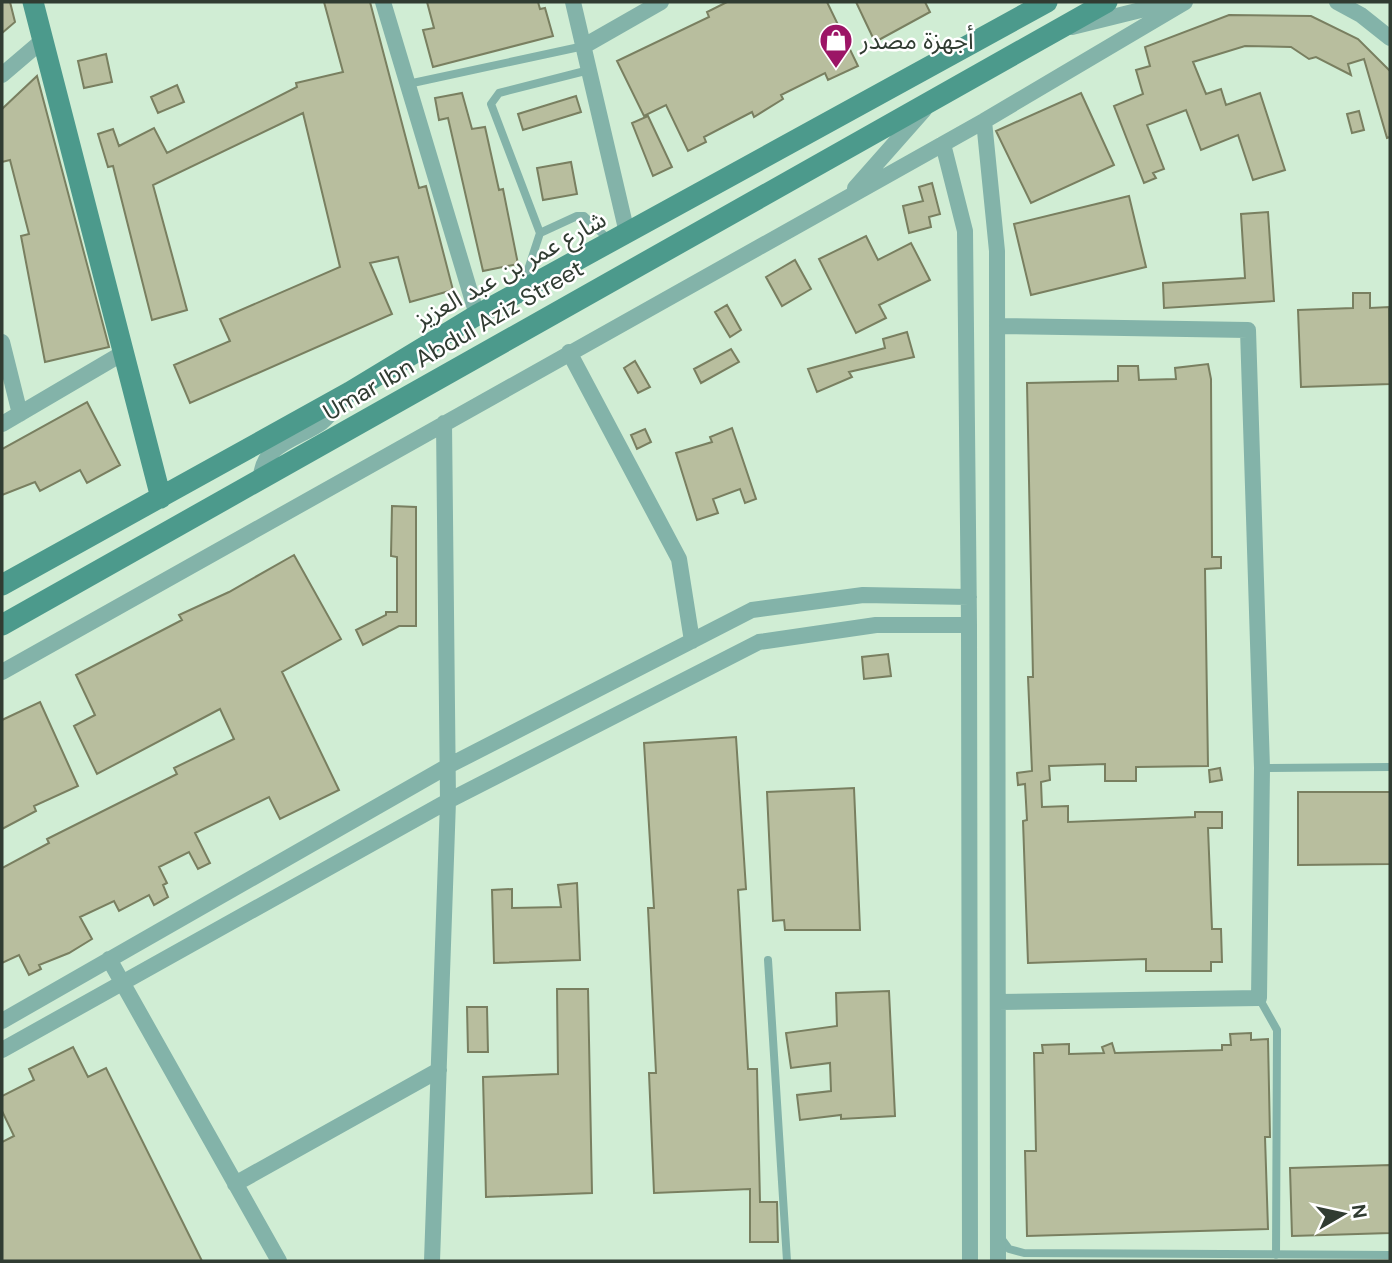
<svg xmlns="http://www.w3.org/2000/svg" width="1392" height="1263" font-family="'DM Sans','Noto Sans Arabic',sans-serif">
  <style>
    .building { fill: #b8be9e; stroke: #797f60; stroke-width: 2 }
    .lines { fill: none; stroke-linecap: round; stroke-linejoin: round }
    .lane { stroke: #83b3a9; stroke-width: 8 }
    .street { stroke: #83b3a9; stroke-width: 16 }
    .secondary { stroke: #4c9a8c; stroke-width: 21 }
    .labels { text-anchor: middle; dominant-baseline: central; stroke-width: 5; stroke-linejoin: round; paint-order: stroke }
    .poi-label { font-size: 24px; fill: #313c32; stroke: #fff; text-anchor: start }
    .street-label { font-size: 24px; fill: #313c32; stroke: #fff }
  </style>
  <rect width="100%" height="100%" fill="#d0edd4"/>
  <path class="building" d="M 2,2 L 10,2 L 15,22 L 2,33 Z
    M 324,2 L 370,2 L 419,188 L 426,186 L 453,290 L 410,302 L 398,257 L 370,263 L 392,314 L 190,403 L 174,365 L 230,341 L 220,319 L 340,267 L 303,113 L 153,185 L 187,310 L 152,320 L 113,166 L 108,167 L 98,134 L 113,129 L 119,146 L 154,128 L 167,153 L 297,87 L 296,83 L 343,72 Z
    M 427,2 L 538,2 L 540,9 L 545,8 L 553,36 L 433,67 L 423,30 L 434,28 Z
    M 727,2 L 827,2 L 858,66 L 828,80 L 825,73 L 781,95 L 783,99 L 754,117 L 752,112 L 704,137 L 706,142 L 688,151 L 666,105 L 644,116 L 617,61 L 709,17 L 707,12 Z
    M 856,2 L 925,2 L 930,12 L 875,42 Z
    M 1229,15 L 1311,16 L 1358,39 L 1390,71 L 1390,137 L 1387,138 L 1364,59 L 1348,64 L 1351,75 L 1316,57 L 1309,59 L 1291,47 L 1245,46 L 1193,62 L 1206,94 L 1221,89 L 1226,105 L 1260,93 L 1285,170 L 1253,180 L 1238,135 L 1201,150 L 1186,110 L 1147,125 L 1164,169 L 1153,173 L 1156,178 L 1144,183 L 1114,106 L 1143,94 L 1136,70 L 1150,66 L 1145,47 Z
    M 106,54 L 112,82 L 84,88 L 78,61 Z
    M 37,76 L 109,347 L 45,362 L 21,236 L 29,234 L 10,160 L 2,162 L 2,109 Z
    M 177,85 L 184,102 L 158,113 L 151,97 Z
    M 462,93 L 472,129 L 485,127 L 499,190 L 503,189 L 518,264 L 483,271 L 448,118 L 439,120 L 435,98 Z
    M 1081,93 L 1114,165 L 1031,203 L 996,131 Z
    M 576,96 L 581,112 L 523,130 L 518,114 Z
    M 1359,111 L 1364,130 L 1352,133 L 1347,114 Z
    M 648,116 L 672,167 L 653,176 L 632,123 Z
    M 571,162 L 577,194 L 543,200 L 537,168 Z
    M 932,183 L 940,214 L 929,217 L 931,227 L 909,233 L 903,206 L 923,201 L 919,187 Z
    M 1129,196 L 1146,267 L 1031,295 L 1014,224 Z
    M 1268,212 L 1274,301 L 1164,308 L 1163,283 L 1245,278 L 1241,214 Z
    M 866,236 L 878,260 L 911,243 L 930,280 L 879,305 L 886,318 L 856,333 L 819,259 Z
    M 795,260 L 811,289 L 782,306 L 766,277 Z
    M 1353,293 L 1370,293 L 1370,308 L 1389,307 L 1390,384 L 1301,387 L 1298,310 L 1353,308 Z
    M 727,305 L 741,330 L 730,337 L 715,312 Z
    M 907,332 L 914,357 L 849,372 L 852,377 L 817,392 L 808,369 L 885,348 L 883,339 Z
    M 731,349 L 739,362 L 701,383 L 694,369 Z
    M 635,361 L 650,387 L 638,393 L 624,368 Z
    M 1208,364 L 1211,379 L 1212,557 L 1221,557 L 1221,568 L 1205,569 L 1208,766 L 1136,767 L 1136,781 L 1105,781 L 1105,764 L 1049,766 L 1050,780 L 1041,782 L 1042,807 L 1068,806 L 1068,822 L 1195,817 L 1195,812 L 1222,812 L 1222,828 L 1208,828 L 1212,929 L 1221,929 L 1222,962 L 1211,962 L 1211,971 L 1146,971 L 1146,959 L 1028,963 L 1023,821 L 1027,820 L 1025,784 L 1018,785 L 1017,773 L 1032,771 L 1028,677 L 1033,677 L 1027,383 L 1118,381 L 1118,366 L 1138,366 L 1139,380 L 1176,379 L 1175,368 Z
    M 87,402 L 120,465 L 87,483 L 80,470 L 40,491 L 35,482 L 2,495 L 2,449 Z
    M 732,428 L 756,499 L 745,503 L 740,489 L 713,499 L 718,513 L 697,520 L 676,453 L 712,442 L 710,437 Z
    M 645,429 L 651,442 L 637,449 L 631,435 Z
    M 392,506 L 416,507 L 416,626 L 399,626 L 363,645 L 356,630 L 386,615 L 386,612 L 397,612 L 397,557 L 391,556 Z
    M 294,555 L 341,639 L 282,672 L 339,790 L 280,819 L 269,797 L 195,833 L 210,863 L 198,869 L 189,852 L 159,867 L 167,883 L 163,885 L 168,897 L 154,905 L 149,895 L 119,911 L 114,901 L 80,917 L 92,939 L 69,953 L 39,965 L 41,969 L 29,975 L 19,955 L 2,963 L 2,868 L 49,843 L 47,839 L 177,774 L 174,768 L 234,739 L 220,709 L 97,774 L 74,726 L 95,715 L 76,675 L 182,620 L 179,615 L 229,592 Z
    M 888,654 L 891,676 L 864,679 L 862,657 Z
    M 40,702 L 78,786 L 34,806 L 36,811 L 2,829 L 2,720 Z
    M 736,737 L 746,889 L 738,890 L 748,1069 L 757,1069 L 760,1202 L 777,1202 L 778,1242 L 750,1242 L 750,1189 L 654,1193 L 649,1073 L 656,1073 L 648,908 L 654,908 L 644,743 Z
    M 1220,768 L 1222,780 L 1210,782 L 1209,770 Z
    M 854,788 L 860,930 L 785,930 L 784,920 L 773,921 L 767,792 Z
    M 1298,792 L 1390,792 L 1390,864 L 1298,865 Z
    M 577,883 L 580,960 L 494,963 L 492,890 L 512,889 L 512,908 L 561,907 L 558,885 Z
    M 557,989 L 588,989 L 592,1193 L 486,1197 L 483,1077 L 558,1074 Z
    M 889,991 L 895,1116 L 841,1119 L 841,1115 L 800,1120 L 797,1095 L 831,1091 L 830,1063 L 791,1068 L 786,1033 L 837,1026 L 836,993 Z
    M 467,1007 L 487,1007 L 488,1052 L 468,1052 Z
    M 1251,1033 L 1251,1040 L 1268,1039 L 1270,1137 L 1265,1137 L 1268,1229 L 1027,1236 L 1025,1151 L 1036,1151 L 1034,1053 L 1043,1053 L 1042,1045 L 1069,1044 L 1069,1054 L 1104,1053 L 1102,1047 L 1112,1043 L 1115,1053 L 1222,1050 L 1222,1045 L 1231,1045 L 1230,1034 Z
    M 73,1047 L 88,1077 L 106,1068 L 202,1261 L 2,1261 L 2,1142 L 14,1136 L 2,1111 L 2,1096 L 34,1080 L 29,1069 Z
    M 1390,1165 L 1390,1233 L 1292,1236 L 1290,1168 Z"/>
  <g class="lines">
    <path class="lane" d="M 408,84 L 584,46
      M 540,233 L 577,216 L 584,216 L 610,241
      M 523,285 L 540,233 L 491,104 L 499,93 L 589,70
      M 1262,768 L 1390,767
      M 768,960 L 787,1261
      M 1259,998 L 1277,1030 L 1276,1255
      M 1001,1238 L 1009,1249 L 1024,1253 L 1390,1255"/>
    <path class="street" d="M 383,2 L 477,315
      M 573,2 L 627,233
      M 1337,2 L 1361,15 L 1390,38
      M 1072,27 L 1173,2
      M 584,46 L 661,2
      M 2,75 L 43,40
      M 984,121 L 997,251 L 998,1261
      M 943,144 L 965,231 L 969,625 L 970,1261
      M 855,188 L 924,110
      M 997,326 L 1248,330 L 1262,768 L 1259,998 L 998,1002
      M 2,342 L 20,414
      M 569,352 L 679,559 L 692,641
      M 2,424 L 123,353
      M 261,479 C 261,444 299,439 322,422 C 329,416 335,408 341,401
      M 2,672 L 984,121 L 1185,2
      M 109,959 L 279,1261
      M 2,1021 L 448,766 L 752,610 L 863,595 L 969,597
      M 2,1050 L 448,801 L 759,642 L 876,625 L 969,625
      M 235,1184 L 439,1070
      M 432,1261 L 448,801 L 444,423"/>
    <path class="secondary" d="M 33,2 L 161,498
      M 2,585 L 350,392 L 477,315 L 1047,2
      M 2,625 L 1107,2"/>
  </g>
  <defs>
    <symbol id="shop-pin" viewBox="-11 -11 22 30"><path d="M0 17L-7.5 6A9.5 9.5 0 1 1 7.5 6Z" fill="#9c1566" stroke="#fff"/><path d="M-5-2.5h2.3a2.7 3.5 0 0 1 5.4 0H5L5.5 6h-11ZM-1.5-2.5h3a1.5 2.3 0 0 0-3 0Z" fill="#fff"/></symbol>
  </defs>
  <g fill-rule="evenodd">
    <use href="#shop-pin" x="817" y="21" width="38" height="52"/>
  </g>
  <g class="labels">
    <g class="poi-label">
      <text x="860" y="40">أجهزة مصدر</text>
    </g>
    <g class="street-label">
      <text transform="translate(510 269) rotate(-29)">شارع عمر بن عبد العزيز</text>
      <text transform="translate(453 340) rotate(-30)">Umar Ibn Abdul Aziz Street</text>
    </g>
  </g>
  <rect width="1392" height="1263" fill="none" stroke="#313c32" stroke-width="7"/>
  <g transform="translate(1343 1214) rotate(81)" stroke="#ffffff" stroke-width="5" paint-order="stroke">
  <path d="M0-5L12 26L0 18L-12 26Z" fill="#313c32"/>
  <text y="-10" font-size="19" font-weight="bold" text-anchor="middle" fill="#313c32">N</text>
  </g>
</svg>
